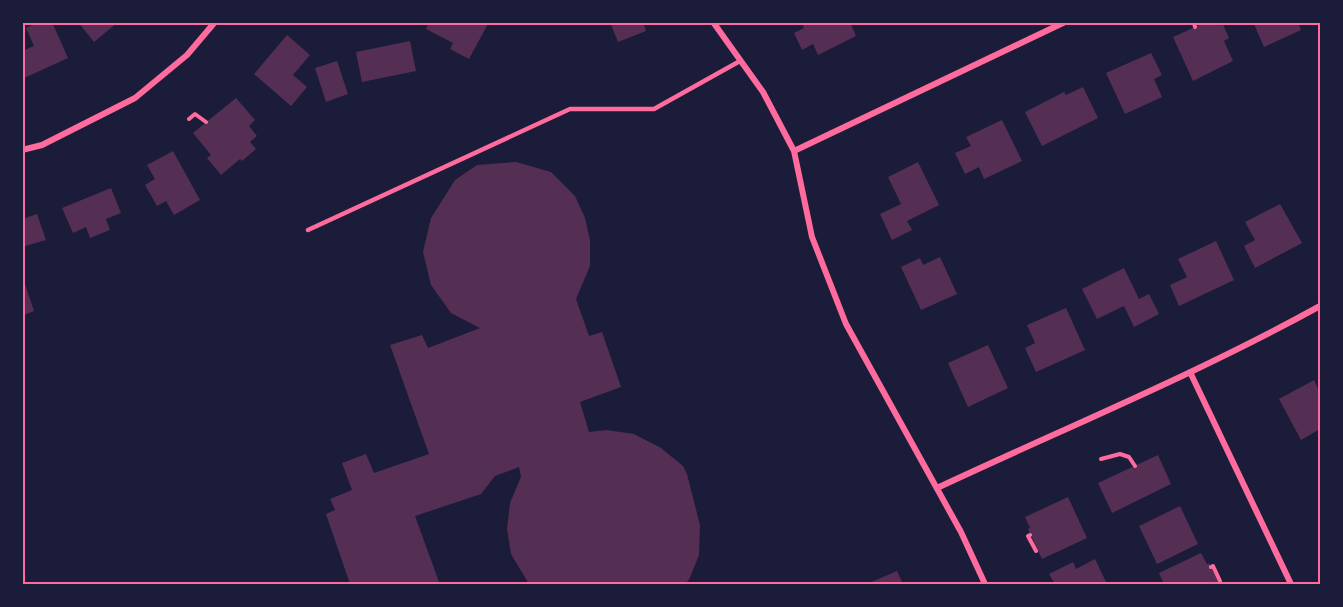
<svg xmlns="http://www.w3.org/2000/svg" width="1343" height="607" font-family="'DM Sans',sans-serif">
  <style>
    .building { fill: #542f53 }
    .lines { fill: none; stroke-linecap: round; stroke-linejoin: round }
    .path { stroke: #ff6b9d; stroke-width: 4 }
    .service { stroke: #ff6b9d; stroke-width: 4.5 }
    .minor { stroke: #ff6b9d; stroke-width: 6 }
    .neatline { fill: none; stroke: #ff6b9d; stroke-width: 2 }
  </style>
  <rect width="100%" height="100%" fill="#1b1b3a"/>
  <path class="building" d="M 39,22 L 52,22 L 68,58 L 22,79 L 22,51 L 34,46 L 26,28 Z
    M 78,22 L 118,22 L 94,42 Z
    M 429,22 L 489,22 L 469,59 L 450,49 L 453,43 L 426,29 Z
    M 610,22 L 643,22 L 646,31 L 618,42 Z
    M 801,22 L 850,22 L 856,36 L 818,55 L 813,44 L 802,50 L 794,33 L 804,28 Z
    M 1206,22 L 1222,22 L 1229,38 L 1224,41 L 1233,61 L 1193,81 L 1173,37 Z
    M 1253,22 L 1298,22 L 1301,30 L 1264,47 Z
    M 287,35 L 310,55 L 293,75 L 307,87 L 291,106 L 254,74 Z
    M 410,41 L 416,71 L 362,82 L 356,52 Z
    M 1151,53 L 1162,75 L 1154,79 L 1162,97 L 1125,114 L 1106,73 Z
    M 337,61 L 348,94 L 326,102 L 315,68 Z
    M 1083,87 L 1098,118 L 1042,146 L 1025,112 L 1064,92 L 1066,95 Z
    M 236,98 L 255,120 L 249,126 L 257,136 L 250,142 L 256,149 L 242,161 L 240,159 L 221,175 L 207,158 L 211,155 L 193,133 Z
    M 1002,120 L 1022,161 L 984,179 L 979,167 L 965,174 L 955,153 L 971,146 L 966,137 Z
    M 173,151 L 200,200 L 174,215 L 166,201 L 157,206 L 145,185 L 155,179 L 147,165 Z
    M 516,162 L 551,172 L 575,196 L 585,218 L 590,240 L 590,266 L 576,299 L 589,336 L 602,332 L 621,387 L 580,402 L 589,432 L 607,430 L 634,434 L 661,448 L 683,466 L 687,474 L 700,525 L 699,555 L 689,580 L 684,584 L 529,584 L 511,554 L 507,529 L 510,503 L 521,477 L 519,467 L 495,476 L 481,494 L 415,516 L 439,582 L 431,584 L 350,584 L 326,514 L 335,510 L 330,499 L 352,490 L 342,463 L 366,454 L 374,473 L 429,454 L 390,345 L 422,335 L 428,348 L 480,328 L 451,313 L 431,285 L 423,252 L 431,218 L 455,180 L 477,165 Z
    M 918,162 L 939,205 L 907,221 L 912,230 L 892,240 L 880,214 L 901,204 L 888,177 Z
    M 111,188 L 121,213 L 106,219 L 110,230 L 90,238 L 86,227 L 73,233 L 62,208 Z
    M 1280,204 L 1302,243 L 1255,268 L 1244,246 L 1255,240 L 1245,222 Z
    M 37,214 L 46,240 L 22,247 L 22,219 Z
    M 1216,241 L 1234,280 L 1179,306 L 1170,285 L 1187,277 L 1178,259 Z
    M 940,257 L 957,294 L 921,310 L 901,267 L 920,258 L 923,265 Z
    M 1124,268 L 1139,299 L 1149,294 L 1159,314 L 1134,327 L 1124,306 L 1097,319 L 1082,289 Z
    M 25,284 L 34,311 L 22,316 L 22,285 Z
    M 1066,308 L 1085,350 L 1036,372 L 1025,348 L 1035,343 L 1027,325 Z
    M 988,345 L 1008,388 L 968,407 L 948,363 Z
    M 1314,380 L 1320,393 L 1320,429 L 1301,440 L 1279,399 Z
    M 1158,455 L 1171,484 L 1112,513 L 1098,483 Z
    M 1068,497 L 1087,538 L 1042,559 L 1028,529 L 1030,528 L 1025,517 Z
    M 1180,506 L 1198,544 L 1157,564 L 1139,526 Z
    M 1201,553 L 1207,564 L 1209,563 L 1220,584 L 1164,584 L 1159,573 Z
    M 1095,559 L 1107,584 L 1055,584 L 1049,574 L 1073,562 L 1076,569 Z
    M 897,571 L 903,584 L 867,584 Z"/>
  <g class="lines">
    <path class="path" d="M 1195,27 L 1194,23 L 1196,22
      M 189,119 L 195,114 L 206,122
      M 1101,459 L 1120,454 L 1129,457 L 1135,466
      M 1030,535 L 1028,536 L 1036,551
      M 1211,567 L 1213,566 L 1220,581"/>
    <path class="service" d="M 308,230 L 570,109 L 654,109 L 740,61"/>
    <path class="minor" d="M 713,22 L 763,92 L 794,151 L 812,237 L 846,324 L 961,532 L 985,584
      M 22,150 L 42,145 L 135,98 L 187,55 L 215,22
      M 794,151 L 1065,22
      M 1190,372 L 1291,584
      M 937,488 C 1065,428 1197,374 1320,306"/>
  </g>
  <rect width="1343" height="607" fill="none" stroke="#1b1b3a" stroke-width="48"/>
  <rect x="24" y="24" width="1295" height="559" class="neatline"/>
</svg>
